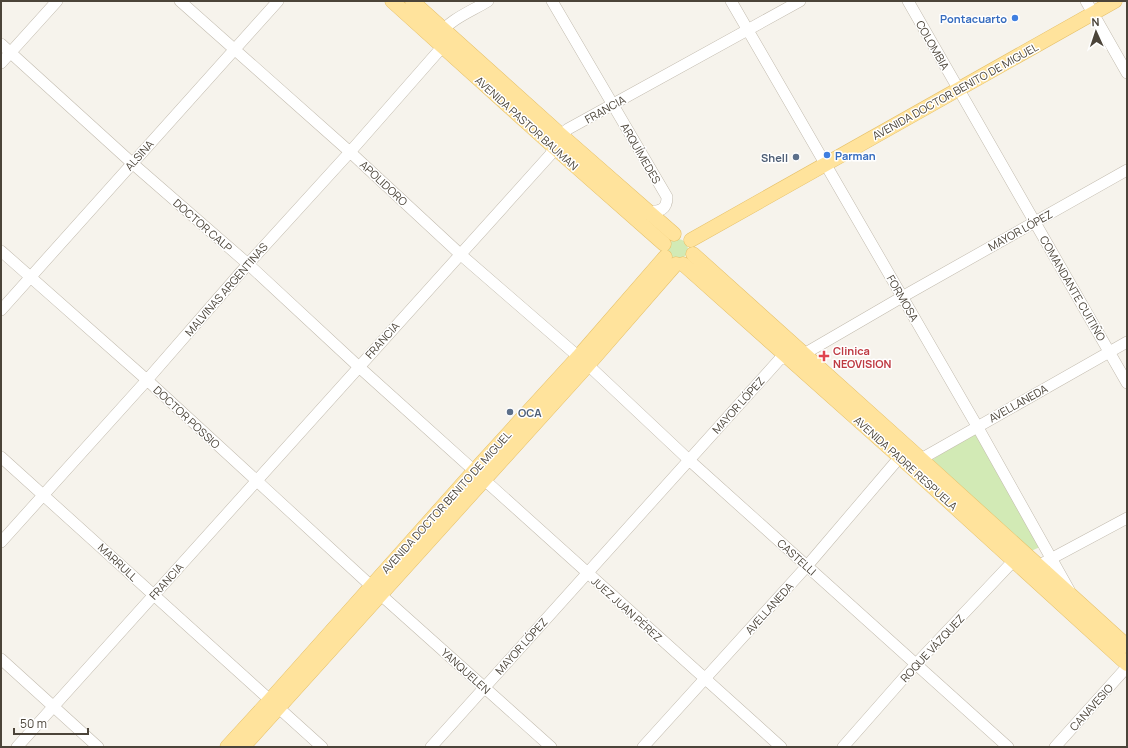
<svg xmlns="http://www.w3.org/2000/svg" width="1128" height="748" font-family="Manrope,sans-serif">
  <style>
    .green { fill: #d2eab5 }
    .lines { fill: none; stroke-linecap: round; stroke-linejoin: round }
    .minor-casing { stroke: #c2bbae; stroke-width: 12 }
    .major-casing { stroke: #e6c16a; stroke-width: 15 }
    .minor { stroke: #fff; stroke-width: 11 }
    .major { stroke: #ffe39c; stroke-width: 14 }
    .shop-dot { fill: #3f7fe0; stroke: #fff; stroke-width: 1.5 }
    .service-dot { fill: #5c6f8a; stroke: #fff; stroke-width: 1.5 }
    .health-dot { fill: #e0444e; stroke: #fff; stroke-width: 1.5 }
    .labels { text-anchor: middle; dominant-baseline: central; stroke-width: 3; stroke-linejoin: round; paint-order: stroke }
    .shop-label { font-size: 11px; font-weight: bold; fill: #366cbe; stroke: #fff; text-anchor: end }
    .street-label { font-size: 11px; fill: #4b4439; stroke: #fff }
    .service-label { font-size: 11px; font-weight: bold; fill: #4e5e75; stroke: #fff; text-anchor: end }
    .health-label { font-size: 11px; font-weight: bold; fill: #be3a42; stroke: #fff; text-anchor: start }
  </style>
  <rect width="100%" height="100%" fill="#f6f3ec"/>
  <path class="green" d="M668 249a10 10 0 1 1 20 0a10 10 0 1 1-20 0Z
    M 974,432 L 1040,547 L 1031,551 L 932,460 Z"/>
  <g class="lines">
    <defs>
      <path id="minor" d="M 180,1 L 350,152 L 460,254 L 588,365 L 689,460 L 1008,747
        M 552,1 L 667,197 C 667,210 660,211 649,212
        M 731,1 L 977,426 L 1069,590
        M 908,1 L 1127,383
        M 1086,1 L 1127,73
        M 439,35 C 450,19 472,11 488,1
        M 1,44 L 132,163 L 248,264 L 359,367 L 781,747
        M 1,63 L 57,1
        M 1,251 L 147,380 L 381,595 L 551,747
        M 1,310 L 278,1
        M 1,457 L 322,747
        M 917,464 L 921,459 L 1127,342
        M 1,542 L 147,380 L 248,264 L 350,152 L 443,46 L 448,42
        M 1045,562 L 1127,518
        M 1,659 L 98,747
        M 17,747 L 550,155 L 561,135 L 568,129 L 800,1
        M 431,747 L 779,360 L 787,356 L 804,354 L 902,297 L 1127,170
        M 643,747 L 807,566 L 905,451
        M 843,747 L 916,664 L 1018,556
        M 1055,747 L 1127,667"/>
      <path id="major" d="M 392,1 L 555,148 L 664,244
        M 412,1 L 561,135 L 674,234
        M 691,240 L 1115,1
        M 693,254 L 921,459 L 1127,646
        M 683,264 L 913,469 L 1127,664
        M 227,747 L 270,700 L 474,471 L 578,357 L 665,257
        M 243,747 L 588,365 L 676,264"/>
    </defs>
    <use href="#minor" class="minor-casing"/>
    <use href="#major" class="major-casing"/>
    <use href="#minor" class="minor"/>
    <use href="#major" class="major"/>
  </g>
  <g class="shop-dot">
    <circle cx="1015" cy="18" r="4"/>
    <circle cx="827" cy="155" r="4"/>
  </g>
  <g class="service-dot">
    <circle cx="796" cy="157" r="4"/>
    <circle cx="510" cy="412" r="4"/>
  </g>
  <path class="health-dot" d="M822 350h4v4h4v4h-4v4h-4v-4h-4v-4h4z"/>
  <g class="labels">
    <g class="shop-label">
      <text x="1007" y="18">Pontacuarto</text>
      <text x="835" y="155" text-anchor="start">Parman</text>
    </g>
    <g class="street-label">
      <text transform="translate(933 45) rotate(60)">COLOMBIA</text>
      <text transform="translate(955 91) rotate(-29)">AVENIDA DOCTOR BENITO DE MIGUEL</text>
      <text transform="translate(605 109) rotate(-29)">FRANCIA</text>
      <text transform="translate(527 123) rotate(42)">AVENIDA PASTOR BAUMAN</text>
      <text transform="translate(641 153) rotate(60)">ARQUÍMEDES</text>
      <text transform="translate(139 155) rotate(-48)">ALSINA</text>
      <text transform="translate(384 183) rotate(43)">APOLIDORO</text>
      <text transform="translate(203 225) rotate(41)">DOCTOR CALP</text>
      <text transform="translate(1020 230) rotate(-29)">MAYOR LÓPEZ</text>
      <text transform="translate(1073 288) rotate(60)">COMANDANTE CUITIÑO</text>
      <text transform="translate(226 289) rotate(-49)">MALVINAS ARGENTINAS</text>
      <text transform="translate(903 298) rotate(60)">FORMOSA</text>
      <text transform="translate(382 340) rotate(-48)">FRANCIA</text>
      <text transform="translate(1018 403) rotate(-29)">AVELLANEDA</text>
      <text transform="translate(738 405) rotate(-48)">MAYOR LÓPEZ</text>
      <text transform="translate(187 417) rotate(43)">DOCTOR POSSIO</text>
      <text transform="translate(906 463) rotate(42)">AVENIDA PADRE RESPUELA</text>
      <text transform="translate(446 502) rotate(-48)">AVENIDA DOCTOR BENITO DE MIGUEL</text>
      <text transform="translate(797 557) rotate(42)">CASTELLI</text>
      <text transform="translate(118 562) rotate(43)">MARRULL</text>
      <text transform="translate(166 581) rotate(-48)">FRANCIA</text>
      <text transform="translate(769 608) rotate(-48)">AVELLANEDA</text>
      <text transform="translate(627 609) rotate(42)">JUEZ JUAN PÉREZ</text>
      <text transform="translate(521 646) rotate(-48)">MAYOR LÓPEZ</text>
      <text transform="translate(932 648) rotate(-47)">ROQUE VÁZQUEZ</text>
      <text transform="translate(466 671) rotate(42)">YANQUELEN</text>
      <text transform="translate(1091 707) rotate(-48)">CANAVESIO</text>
    </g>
    <g class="service-label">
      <text x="788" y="157">Shell</text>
      <text x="518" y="412" text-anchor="start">OCA</text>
    </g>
    <g class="health-label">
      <text x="833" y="350">Clinica<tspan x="833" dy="13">NEOVISION</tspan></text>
    </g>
  </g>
  <rect width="1128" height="748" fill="none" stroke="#4b4439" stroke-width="4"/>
  <g transform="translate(1096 32) rotate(357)" stroke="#ffffff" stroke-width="3" paint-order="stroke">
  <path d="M0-3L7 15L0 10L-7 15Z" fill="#4b4439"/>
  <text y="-6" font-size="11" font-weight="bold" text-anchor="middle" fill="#4b4439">N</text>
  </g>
  <path d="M14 728v6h74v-6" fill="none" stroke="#4b4439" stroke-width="2"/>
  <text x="20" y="728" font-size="12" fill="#4b4439" stroke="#ffffff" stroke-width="3" paint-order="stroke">50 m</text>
</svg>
